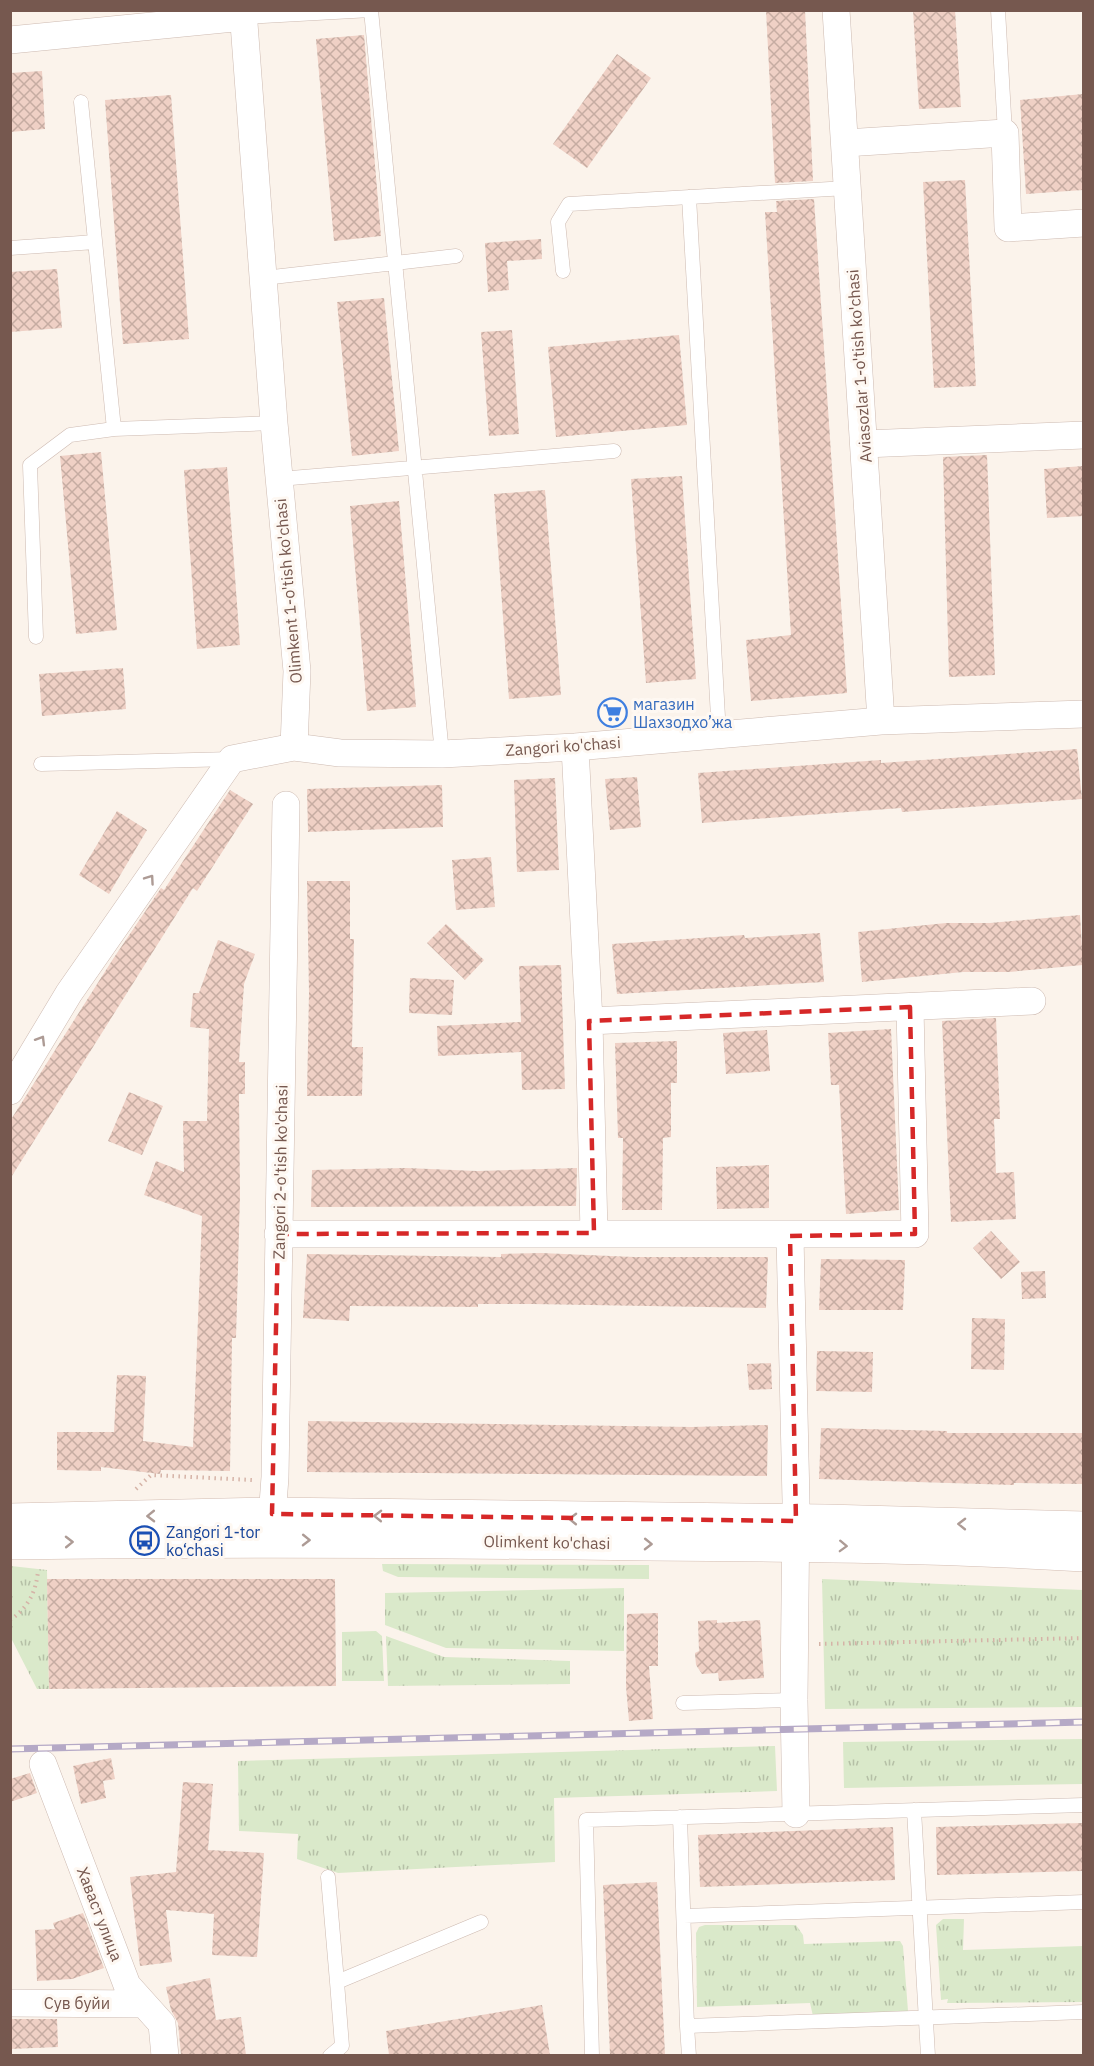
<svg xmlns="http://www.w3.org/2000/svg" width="1094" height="2066" font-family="'IBM Plex Sans',sans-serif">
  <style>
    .grass { fill: url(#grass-tufts) }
    .building { fill: url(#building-cross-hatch) }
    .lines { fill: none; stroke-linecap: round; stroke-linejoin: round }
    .lane-casing { stroke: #cdbab1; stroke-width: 15 }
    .street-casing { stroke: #cdbab1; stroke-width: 28 }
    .secondary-casing { stroke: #d3bcb1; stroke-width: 34 }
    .path { stroke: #d5b3a7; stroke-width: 4; stroke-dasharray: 1.5 4.5; stroke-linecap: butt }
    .lane { stroke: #fff; stroke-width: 14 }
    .street { stroke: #fff; stroke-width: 27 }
    .secondary { stroke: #fff; stroke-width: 33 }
    .rail-casing { stroke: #b5a9c6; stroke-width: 7 }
    .rail { stroke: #fef8f2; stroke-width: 4.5; stroke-dasharray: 14; stroke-linecap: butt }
    .oneway { stroke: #ad9b95 }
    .marked { fill: none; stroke: #d62828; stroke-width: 4.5; stroke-dasharray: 12 8; stroke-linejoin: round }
    .labels { text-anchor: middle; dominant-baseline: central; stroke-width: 6; stroke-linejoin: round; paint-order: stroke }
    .street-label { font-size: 16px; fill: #76584f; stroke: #fef8f2 }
    .shop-label { font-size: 16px; fill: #366cbe; stroke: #fef8f2; text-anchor: start }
    .transit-label { font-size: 16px; fill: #164399; stroke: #fef8f2; text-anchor: start }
  </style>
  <defs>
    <pattern id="grass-tufts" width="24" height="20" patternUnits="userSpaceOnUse" patternTransform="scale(1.5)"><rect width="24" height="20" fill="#dae9ca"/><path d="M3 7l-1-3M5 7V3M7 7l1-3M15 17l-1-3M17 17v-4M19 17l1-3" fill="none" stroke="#b5c0a6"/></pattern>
    <pattern id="building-cross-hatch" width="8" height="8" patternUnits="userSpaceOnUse" patternTransform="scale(1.5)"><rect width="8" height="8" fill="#efd0c5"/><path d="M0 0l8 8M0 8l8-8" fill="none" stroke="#c6aca2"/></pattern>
  </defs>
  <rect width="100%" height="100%" fill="#fbf3eb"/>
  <path class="grass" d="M 382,1564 L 649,1565 L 649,1579 L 398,1577 L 383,1571 Z
    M 11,1566 L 47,1570 L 49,1689 L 37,1689 L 11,1638 Z
    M 822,1579 L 1083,1590 L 1083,1707 L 825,1709 Z
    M 624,1588 L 624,1651 L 446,1648 L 385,1625 L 385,1593 Z
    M 376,1631 L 382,1636 L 384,1681 L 342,1681 L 342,1632 Z
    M 386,1636 L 444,1657 L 570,1661 L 570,1684 L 388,1686 Z
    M 1083,1739 L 1083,1784 L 844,1788 L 843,1742 Z
    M 775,1746 L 777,1791 L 554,1798 L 555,1862 L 338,1873 L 297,1859 L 298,1834 L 239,1831 L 238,1761 Z
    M 943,1919 L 964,1919 L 963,1950 L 1083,1946 L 1083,2002 L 947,2003 L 948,1999 L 941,2000 L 936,1925 Z
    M 705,1925 L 796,1925 L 803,1935 L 804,1944 L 900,1941 L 903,1946 L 908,2011 L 813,2016 L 810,2003 L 697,2007 L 696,1933 L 699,1927 Z"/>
  <path class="building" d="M 766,10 L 805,10 L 813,181 L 775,183 Z
    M 913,10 L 955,10 L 961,107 L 919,109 Z
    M 364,35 L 381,236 L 334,241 L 316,39 Z
    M 617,54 L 651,78 L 587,168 L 553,144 Z
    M 42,71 L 45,129 L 10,132 L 10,73 Z
    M 1083,94 L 1083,190 L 1026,194 L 1020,100 Z
    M 171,95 L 189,339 L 123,344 L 105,100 Z
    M 965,180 L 976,386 L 934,388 L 923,182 Z
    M 814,199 L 847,693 L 751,701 L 746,640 L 791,635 L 765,212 L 777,212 L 776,201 Z
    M 541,239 L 542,259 L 507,261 L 509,290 L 488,292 L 485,243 Z
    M 57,269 L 62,328 L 10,332 L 10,272 Z
    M 384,298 L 399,451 L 352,456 L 337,302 Z
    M 512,330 L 519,434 L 489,436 L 481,332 Z
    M 679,335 L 687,425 L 556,437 L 548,347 Z
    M 101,452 L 117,630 L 76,634 L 60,456 Z
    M 987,455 L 995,675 L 949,677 L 943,457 Z
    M 1083,466 L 1083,516 L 1047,518 L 1044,469 Z
    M 227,467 L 240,645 L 197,649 L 184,470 Z
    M 682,476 L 696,679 L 646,683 L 631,479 Z
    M 545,490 L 561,695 L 509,699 L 494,494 Z
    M 399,501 L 416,707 L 367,711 L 350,506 Z
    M 123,668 L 126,709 L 42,716 L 39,674 Z
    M 1077,749 L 1082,799 L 902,812 L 901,808 L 702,823 L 698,773 L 881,760 L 881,763 Z
    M 637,777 L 641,827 L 610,830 L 605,779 Z
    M 555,778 L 559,870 L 517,872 L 514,780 Z
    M 442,785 L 443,827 L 308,832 L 307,789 Z
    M 230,790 L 253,804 L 197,891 L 193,888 L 10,1179 L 10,1121 L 113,959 L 161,888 L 164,890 Z
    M 117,811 L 147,830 L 109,894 L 79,875 Z
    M 491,857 L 495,907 L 456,910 L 452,860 Z
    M 307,881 L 350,881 L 350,939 L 354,939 L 352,1047 L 363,1047 L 362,1096 L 307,1096 L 309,993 Z
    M 1080,915 L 1083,965 L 1009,972 L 963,972 L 862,982 L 858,932 L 946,923 L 990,923 Z
    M 446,924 L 484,960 L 465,980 L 427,943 Z
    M 820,933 L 824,982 L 617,994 L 612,944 L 744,935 L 745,938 Z
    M 218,940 L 255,954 L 244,984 L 239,1062 L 245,1062 L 245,1094 L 239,1094 L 240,1195 L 236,1338 L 232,1338 L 230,1471 L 161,1470 L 160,1474 L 101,1467 L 101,1471 L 57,1470 L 57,1432 L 114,1432 L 117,1375 L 146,1376 L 143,1441 L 193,1447 L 202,1216 L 144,1195 L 156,1161 L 184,1172 L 183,1121 L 207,1121 L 209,1029 L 190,1027 L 193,993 L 199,993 Z
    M 561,965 L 565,1089 L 522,1090 L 521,1052 L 438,1056 L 437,1026 L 521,1022 L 519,966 Z
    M 410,978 L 454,980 L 452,1015 L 409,1013 Z
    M 996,1018 L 1000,1119 L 994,1119 L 996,1173 L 1014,1172 L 1016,1219 L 951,1222 L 942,1021 Z
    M 891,1029 L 899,1210 L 846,1214 L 839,1085 L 831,1085 L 828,1033 Z
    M 767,1030 L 770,1071 L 726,1074 L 723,1033 Z
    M 677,1041 L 677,1083 L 671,1083 L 671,1137 L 663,1138 L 662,1210 L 622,1210 L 623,1138 L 618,1138 L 615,1043 Z
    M 129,1092 L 163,1106 L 142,1155 L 108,1141 Z
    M 769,1165 L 769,1208 L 717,1209 L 716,1167 Z
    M 406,1168 L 477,1171 L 577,1168 L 576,1206 L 311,1207 L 312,1170 Z
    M 991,1231 L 1020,1262 L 1001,1279 L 973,1248 Z
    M 541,1253 L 634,1257 L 768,1257 L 766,1308 L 532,1304 L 478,1304 L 478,1307 L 350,1306 L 349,1321 L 303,1318 L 307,1254 L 501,1257 L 501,1254 Z
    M 821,1259 L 905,1260 L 903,1310 L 819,1310 Z
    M 1045,1271 L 1046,1298 L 1022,1299 L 1021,1272 Z
    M 972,1318 L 1005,1319 L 1004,1370 L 971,1369 Z
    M 817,1351 L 873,1352 L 872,1392 L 816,1391 Z
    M 771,1363 L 772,1389 L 749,1390 L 747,1364 Z
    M 308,1421 L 692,1427 L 768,1425 L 767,1476 L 307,1472 Z
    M 821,1428 L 947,1431 L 947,1433 L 1083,1433 L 1083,1484 L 1014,1483 L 1014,1485 L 819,1479 Z
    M 47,1579 L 335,1579 L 336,1686 L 49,1689 Z
    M 658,1613 L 658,1666 L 649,1666 L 653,1719 L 629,1721 L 626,1686 L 627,1614 Z
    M 717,1620 L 717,1623 L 760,1620 L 764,1678 L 719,1681 L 718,1673 L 702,1674 L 696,1665 L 695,1653 L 699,1651 L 698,1621 Z
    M 111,1758 L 115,1779 L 103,1781 L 106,1798 L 81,1804 L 73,1766 Z
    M 30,1773 L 37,1793 L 10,1802 L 10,1779 Z
    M 183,1782 L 213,1784 L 208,1850 L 264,1853 L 257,1957 L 212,1955 L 214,1914 L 166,1910 L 172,1962 L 140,1966 L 130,1877 L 176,1872 Z
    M 1083,1823 L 1083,1871 L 937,1875 L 936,1827 Z
    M 893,1827 L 895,1880 L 700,1887 L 698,1835 Z
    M 657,1882 L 665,2055 L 610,2055 L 603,1885 Z
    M 83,1913 L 104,1968 L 72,1979 L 37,1981 L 35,1930 L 55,1929 L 53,1923 Z
    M 210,1978 L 216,2020 L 241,2017 L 246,2055 L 181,2055 L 178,2023 L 171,2010 L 166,1987 Z
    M 542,2005 L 550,2055 L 389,2055 L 386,2031 Z
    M 10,2019 L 57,2019 L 58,2047 L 10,2049 Z"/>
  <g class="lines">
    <defs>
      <path id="lane" d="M 371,10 L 442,754
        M 998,10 L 1005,133
        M 244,17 L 371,10
        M 81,102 L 114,429 L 274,423
        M 689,197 L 719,735
        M 10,248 L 95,242
        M 563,271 L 558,222 L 569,204 L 847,188
        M 264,278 L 456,256
        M 279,479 L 614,451
        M 36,637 L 30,465 L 70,435 L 114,429
        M 41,764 L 232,759
        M 683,1703 L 794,1700
        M 914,1810 L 928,2056
        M 680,1817 L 687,2026 L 1084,2012
        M 328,1877 L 337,1982
        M 684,1916 L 1084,1902
        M 687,2026 L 689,2056
        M 330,2056 L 342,2046 L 337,1982 L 481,1922
        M 592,2056 L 586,1820 L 1084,1805"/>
      <path id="street" d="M 243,10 L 274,423 L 297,671 L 294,747
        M 836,10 L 881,721
        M 10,40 L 244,17
        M 845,143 L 1005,133 L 1008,228 L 1084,223
        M 864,444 L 1084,435
        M 575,747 L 589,1021 L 594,1233
        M 589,1021 L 1032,1001
        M 10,1091 L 69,993 L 232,759 L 294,747 L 340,753 L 442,754 L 575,747 L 881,721 L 1084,714
        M 278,1234 L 915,1234 L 910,1007
        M 790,1236 L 796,1501 L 794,1700 L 796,1814
        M 271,1532 L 275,1477 L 286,805
        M 43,1764 L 127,1985 L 162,2024 L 165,2056
        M 10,2003 L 143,2004"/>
      <path id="secondary" d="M 10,1520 L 272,1514 L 826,1521 L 1084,1528
        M 10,1543 C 223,1540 435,1541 647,1544 C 792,1545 938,1546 1084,1555"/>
    </defs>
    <use href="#lane" class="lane-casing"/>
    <use href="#street" class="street-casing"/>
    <use href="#secondary" class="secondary-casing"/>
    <path class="path" d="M 136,1489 L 151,1475 L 252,1480
      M 10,1620 C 28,1608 36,1592 38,1571
      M 819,1644 L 1084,1638"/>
    <use href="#lane" class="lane"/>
    <use href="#street" class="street"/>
    <use href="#secondary" class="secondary"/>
    <defs>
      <path id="rail" d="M 10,1749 L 1084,1722"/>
    </defs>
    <use href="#rail" class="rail-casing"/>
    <use href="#rail" class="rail"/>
  </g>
  <defs><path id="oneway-chevron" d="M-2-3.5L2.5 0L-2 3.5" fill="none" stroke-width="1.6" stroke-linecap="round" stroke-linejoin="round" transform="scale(1.5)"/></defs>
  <g class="oneway">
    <use href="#oneway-chevron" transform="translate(150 879) rotate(-55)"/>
    <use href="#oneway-chevron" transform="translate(41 1040) rotate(-59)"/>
    <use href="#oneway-chevron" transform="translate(151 1516) rotate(179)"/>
    <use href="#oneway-chevron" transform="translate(378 1516) rotate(-179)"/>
    <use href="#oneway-chevron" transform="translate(573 1519) rotate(-179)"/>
    <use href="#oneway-chevron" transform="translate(962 1524) rotate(-179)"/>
    <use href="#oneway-chevron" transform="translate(306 1540) rotate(1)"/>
    <use href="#oneway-chevron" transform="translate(69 1542) rotate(-1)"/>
    <use href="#oneway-chevron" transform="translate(648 1544) rotate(1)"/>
    <use href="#oneway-chevron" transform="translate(843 1546) rotate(2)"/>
  </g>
  <path class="marked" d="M 910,1007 L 915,1234 L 790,1236 L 796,1521 L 272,1514 L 278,1234 L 594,1233 L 589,1021 Z"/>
  <defs>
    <symbol id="supermarket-ring" viewBox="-11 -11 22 22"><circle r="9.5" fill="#fef8f2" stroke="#3f7fe0" stroke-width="1.5"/><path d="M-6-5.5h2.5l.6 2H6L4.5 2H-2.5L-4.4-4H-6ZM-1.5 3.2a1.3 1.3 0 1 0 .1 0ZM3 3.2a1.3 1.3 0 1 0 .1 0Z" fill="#3f7fe0"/></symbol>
    <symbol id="bus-ring" viewBox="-11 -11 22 22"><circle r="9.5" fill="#fef8f2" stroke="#1a4fb4" stroke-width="1.5"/><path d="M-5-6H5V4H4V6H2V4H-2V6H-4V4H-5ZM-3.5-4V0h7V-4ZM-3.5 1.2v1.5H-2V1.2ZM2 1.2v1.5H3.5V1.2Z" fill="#1a4fb4"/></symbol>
  </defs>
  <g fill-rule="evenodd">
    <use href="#supermarket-ring" x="596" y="696" width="33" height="33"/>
    <use href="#bus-ring" x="128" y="1524" width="33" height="33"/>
  </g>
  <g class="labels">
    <g class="street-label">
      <text transform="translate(859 366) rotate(-94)">Aviasozlar 1-o'tish ko'chasi</text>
      <text transform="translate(288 591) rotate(-95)">Olimkent 1-o'tish ko'chasi</text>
      <text transform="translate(563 746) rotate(-4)">Zangori ko'chasi</text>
      <text transform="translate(280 1172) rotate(-89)">Zangori 2-o'tish ko'chasi</text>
      <text transform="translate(547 1542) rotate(1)">Olimkent ko'chasi</text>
      <text transform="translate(100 1914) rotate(69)">Хаваст улица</text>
      <text x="77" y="2003">Сув буйи</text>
    </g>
    <g class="shop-label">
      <text x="633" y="704">магазин<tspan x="633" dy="18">Шахзодхо’жа</tspan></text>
    </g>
    <g class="transit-label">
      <text x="166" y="1532">Zangori 1-tor<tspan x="166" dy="18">ko‘chasi</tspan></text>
    </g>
  </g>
  <rect width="1094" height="2066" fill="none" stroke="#76584f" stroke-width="24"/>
</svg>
